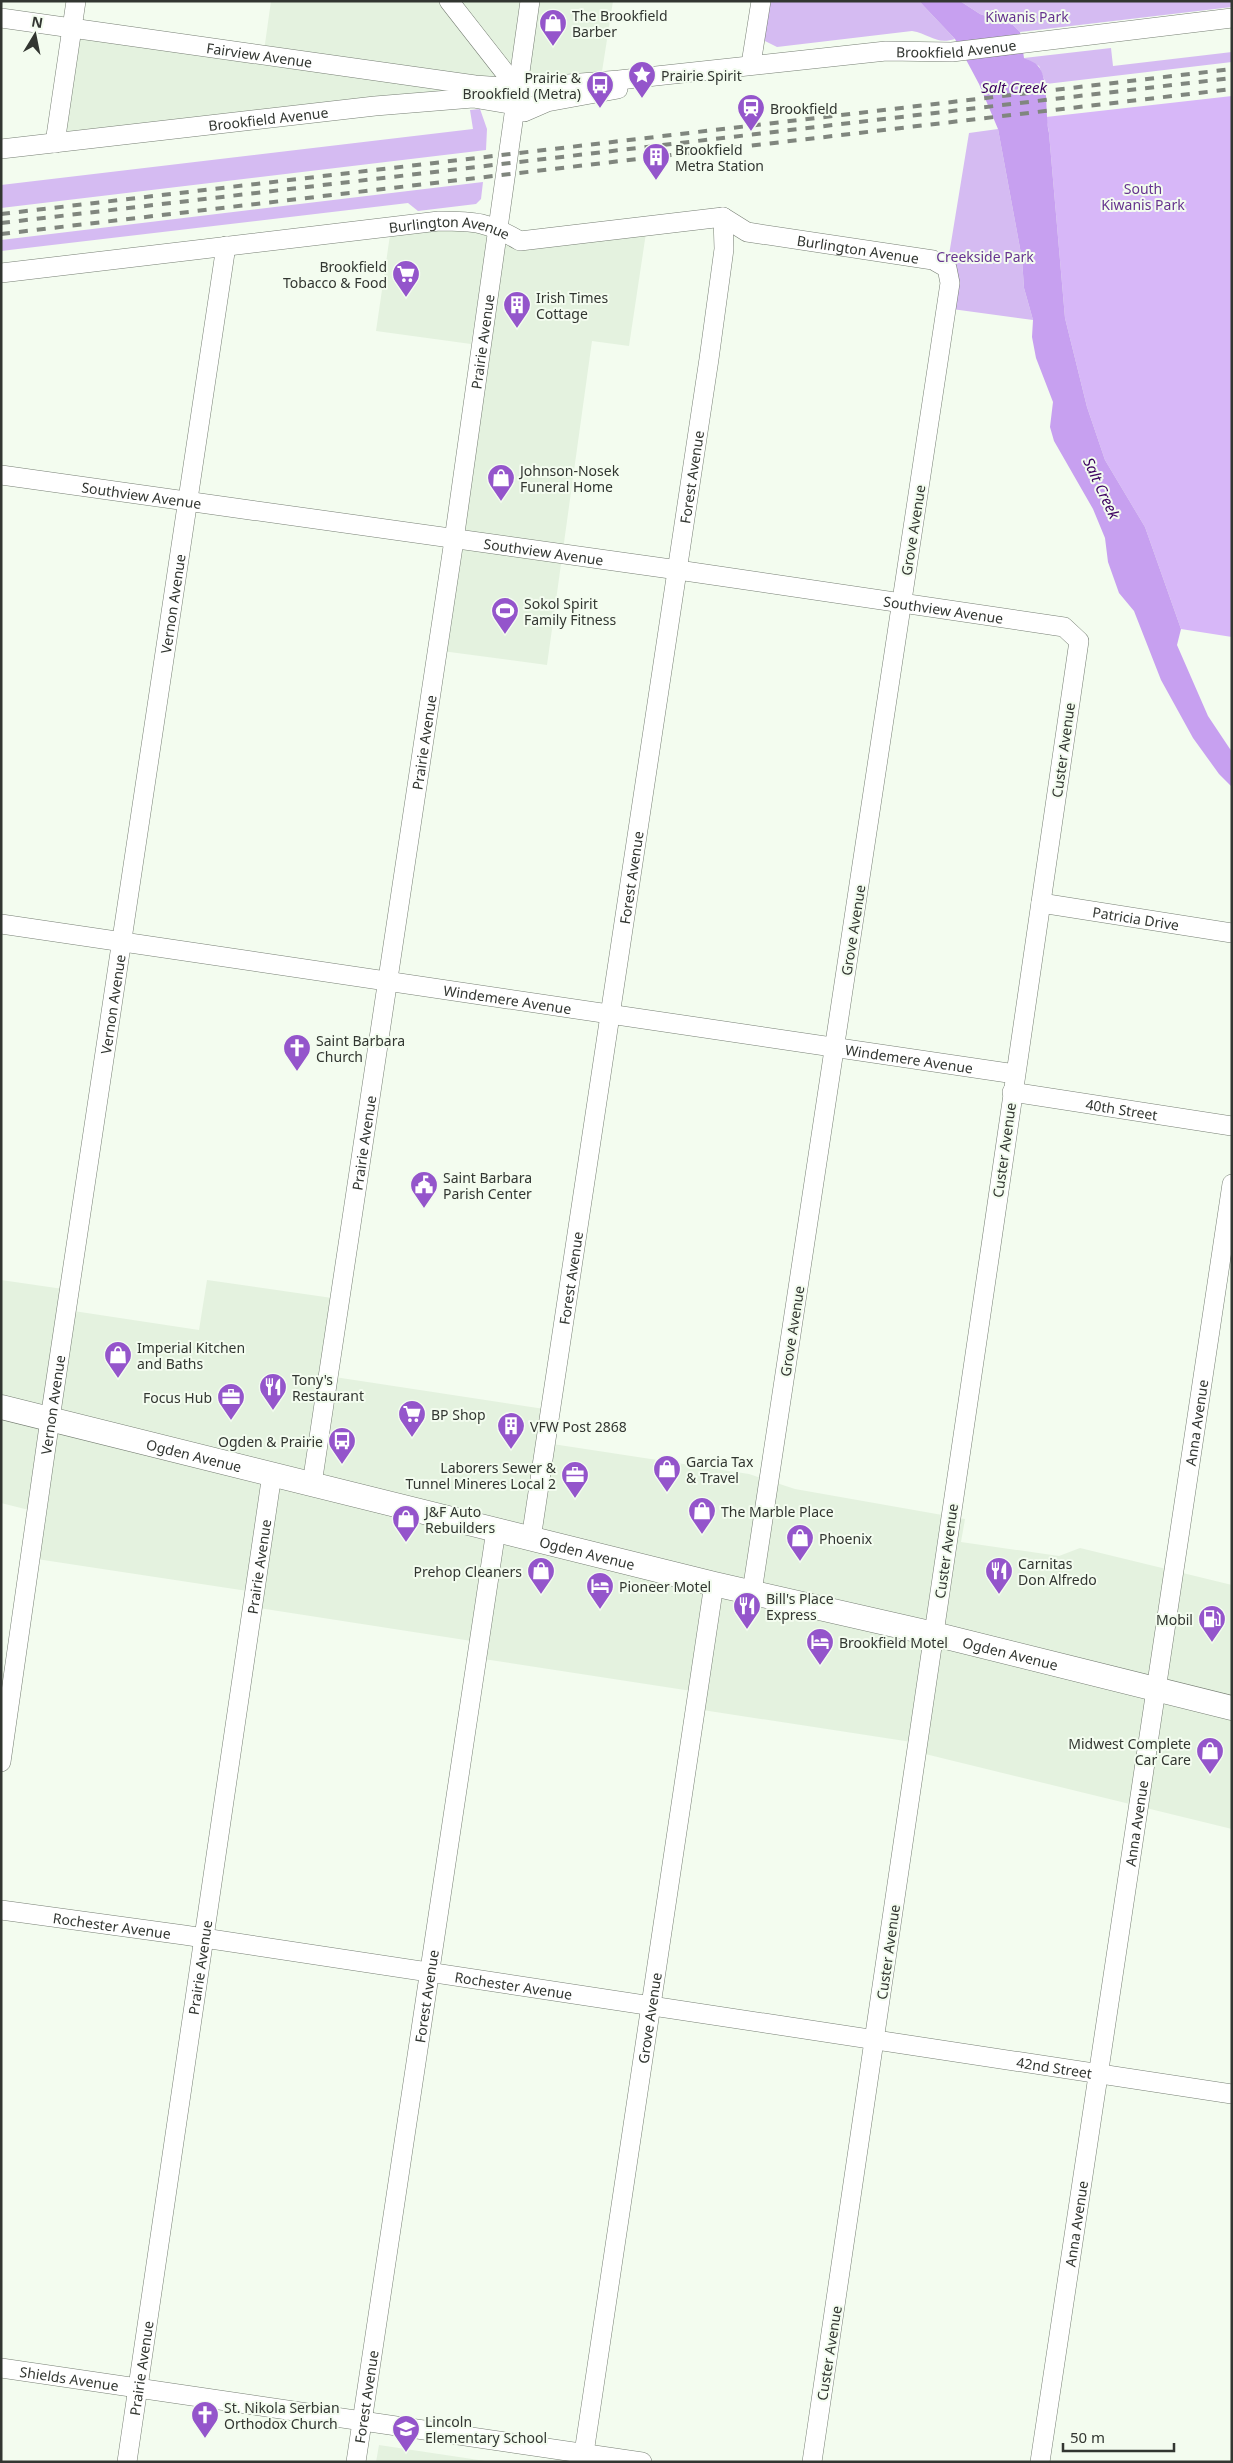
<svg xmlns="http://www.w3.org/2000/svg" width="1233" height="2463" font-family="'Noto Sans',sans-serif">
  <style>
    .built { fill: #e4f2df }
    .green { fill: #d5bbf2 }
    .forest { fill: #d7b7f8 }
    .water { fill: #c7a0f0 }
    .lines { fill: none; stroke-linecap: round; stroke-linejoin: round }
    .minor-casing { stroke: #777f74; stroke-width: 20 }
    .major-casing { stroke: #777f74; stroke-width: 25 }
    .minor { stroke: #fff; stroke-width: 19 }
    .major { stroke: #fff; stroke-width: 24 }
    .rail { stroke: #80867e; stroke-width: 4; stroke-dasharray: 9 9; stroke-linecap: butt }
    .labels { text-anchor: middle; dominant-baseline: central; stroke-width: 4; stroke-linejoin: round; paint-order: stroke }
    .poi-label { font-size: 14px; fill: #323631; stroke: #f3fcef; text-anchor: start }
    .park-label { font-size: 14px; fill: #66338f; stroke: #f3fcef }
    .street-label { font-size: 14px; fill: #323631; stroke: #f3fcef }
    .water-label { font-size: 15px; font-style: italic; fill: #3c0060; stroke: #f3fcef }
  </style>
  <rect width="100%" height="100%" fill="#f3fcef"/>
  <path class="built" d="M 271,1 L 613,1 L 601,78 L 59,144 L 77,27 L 264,51 Z
    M 475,225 L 488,238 L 471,344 L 376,331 L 390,235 Z
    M 646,233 L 629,346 L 592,341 L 547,665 L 442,651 L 502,246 Z
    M 1,1280 L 70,1290 L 67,1310 L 199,1330 L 207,1280 L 339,1299 L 328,1376 L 551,1410 L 546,1443 L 749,1474 L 795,1489 L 965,1519 L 961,1542 L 1059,1556 L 1080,1548 L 1232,1585 L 1232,1829 L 917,1752 L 918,1743 L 696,1709 L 698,1692 L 477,1658 L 478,1642 L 252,1607 L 254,1592 L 30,1558 L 37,1512 L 1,1503 Z
    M 379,2445 L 492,2462 L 376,2462 Z"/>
  <path class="green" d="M 768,1 L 919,1 L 955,39 C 936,45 930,34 912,31 L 777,47 L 765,41 L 764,34 Z
    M 960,1 L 1232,1 L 1232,7 L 1020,32 L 1013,25 L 980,14 Z
    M 1111,48 L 1113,66 L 1232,52 L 1232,62 L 1046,84 L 1039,66 L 1024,58 Z
    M 480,109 L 487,129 L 486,150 L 1,208 L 1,185 L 473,129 L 470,110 Z
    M 998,129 L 1022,259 L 1024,288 L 1033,320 L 952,309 L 948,261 L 969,133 Z
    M 483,182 L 481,199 L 476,204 L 418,211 L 408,203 L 1,251 L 1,240 Z"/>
  <path class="forest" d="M 1232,96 L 1232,637 L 1181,629 L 1145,527 L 1105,460 L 1087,407 L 1065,318 L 1049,133 L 1046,117 Z"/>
  <path class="water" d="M 919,1 L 960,1 L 980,14 L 1013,25 L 1020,32 L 1024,58 C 1028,60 1035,62 1038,66 C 1049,77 1045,116 1049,133 L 1065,318 L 1087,407 L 1105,460 L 1145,527 L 1181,629 L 1177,645 L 1208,716 L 1232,752 L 1232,787 L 1219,774 L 1193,738 L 1161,680 L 1134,611 L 1119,593 L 1108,562 L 1105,538 L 1093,509 L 1054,441 L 1050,427 L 1053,402 L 1036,358 L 1032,337 L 1033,320 L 1024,288 L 1022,259 L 998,129 L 979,84 L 955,39 Z"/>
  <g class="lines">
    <defs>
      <g id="minor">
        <path d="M 449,1 L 517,88"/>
        <path id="s1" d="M 1,18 L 475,85 L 517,88 L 619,80 L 886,51 L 952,52 L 1232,18"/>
        <path d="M 751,64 L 761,1"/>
        <path d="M 524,112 L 547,102 L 618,89"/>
        <path d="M 55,143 L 76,1"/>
        <path id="s2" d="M 1,149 L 375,106 L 473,98 L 515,105 L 535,106"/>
        <path id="s3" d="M 1,273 L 439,221 C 475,221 488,222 520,241 L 723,217 L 747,232 L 933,260 L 947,268 L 950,283 L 752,1592"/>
        <path id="s4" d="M 1,475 L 678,570 L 1064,627 L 1079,641 C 990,1248 904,1855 812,2462"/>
        <path id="s5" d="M 1041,903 L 1232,933"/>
        <path id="s6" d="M 1,924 L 1015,1074"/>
        <path id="s7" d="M 1012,1092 L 1232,1126"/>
        <path id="s8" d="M 312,1484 L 454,540 L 530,1"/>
        <path id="s9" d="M 531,1539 L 709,359 L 724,249 L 723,217"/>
        <path id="s10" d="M 1,1762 L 50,1419 L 226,246"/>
        <path id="s11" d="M 1,1910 L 184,1935 L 1232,2094"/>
        <path id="s12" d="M 1,2368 L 642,2462"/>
        <path id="s13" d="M 584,2453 L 714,1584"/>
        <path id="s14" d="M 127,2462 L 272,1474"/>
        <path id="s15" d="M 356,2462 L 496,1530"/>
        <path id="s16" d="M 1040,2462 L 1232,1184"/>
      </g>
      <g id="major">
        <path id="s17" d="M 1,1407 L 714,1584 L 934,1634 L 1232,1708"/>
      </g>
    </defs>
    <use href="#minor" class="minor-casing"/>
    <use href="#major" class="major-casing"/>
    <use href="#minor" class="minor"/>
    <use href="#major" class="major"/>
    <path class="rail" d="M 1,214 L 1232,69
      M 1,223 L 1232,78
      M 1,234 L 1232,89"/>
  </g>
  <defs>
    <symbol id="shop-pin" viewBox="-11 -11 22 30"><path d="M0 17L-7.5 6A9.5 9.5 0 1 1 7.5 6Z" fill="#9455cb" stroke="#f3fcef"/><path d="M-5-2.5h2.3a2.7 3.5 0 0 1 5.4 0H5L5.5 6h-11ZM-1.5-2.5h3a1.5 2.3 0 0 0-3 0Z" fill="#fff"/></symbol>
    <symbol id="sight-pin" viewBox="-11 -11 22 30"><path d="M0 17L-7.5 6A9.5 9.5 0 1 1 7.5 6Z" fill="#9455cb" stroke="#f3fcef"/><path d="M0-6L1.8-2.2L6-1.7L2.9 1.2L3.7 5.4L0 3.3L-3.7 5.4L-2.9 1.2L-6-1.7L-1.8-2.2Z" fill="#fff"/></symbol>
    <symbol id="bus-pin" viewBox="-11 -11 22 30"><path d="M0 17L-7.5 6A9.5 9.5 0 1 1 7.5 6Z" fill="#9455cb" stroke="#f3fcef"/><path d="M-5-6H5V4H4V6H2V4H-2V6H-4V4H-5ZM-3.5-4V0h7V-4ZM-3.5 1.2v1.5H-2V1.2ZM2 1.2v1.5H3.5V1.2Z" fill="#fff"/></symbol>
    <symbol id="station-pin" viewBox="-11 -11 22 30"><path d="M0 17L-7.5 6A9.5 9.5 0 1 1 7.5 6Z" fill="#9455cb" stroke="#f3fcef"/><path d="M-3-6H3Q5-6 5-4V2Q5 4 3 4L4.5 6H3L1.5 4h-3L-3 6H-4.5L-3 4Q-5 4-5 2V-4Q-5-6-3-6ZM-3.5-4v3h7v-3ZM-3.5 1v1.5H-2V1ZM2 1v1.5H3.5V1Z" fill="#fff"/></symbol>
    <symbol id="building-pin" viewBox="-11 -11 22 30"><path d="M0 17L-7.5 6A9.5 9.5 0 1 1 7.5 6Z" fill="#9455cb" stroke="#f3fcef"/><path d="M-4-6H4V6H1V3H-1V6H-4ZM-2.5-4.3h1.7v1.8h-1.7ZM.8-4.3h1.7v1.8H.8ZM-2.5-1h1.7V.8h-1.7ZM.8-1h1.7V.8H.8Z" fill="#fff"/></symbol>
    <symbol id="supermarket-pin" viewBox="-11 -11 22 30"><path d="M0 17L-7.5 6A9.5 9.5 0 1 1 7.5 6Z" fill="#9455cb" stroke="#f3fcef"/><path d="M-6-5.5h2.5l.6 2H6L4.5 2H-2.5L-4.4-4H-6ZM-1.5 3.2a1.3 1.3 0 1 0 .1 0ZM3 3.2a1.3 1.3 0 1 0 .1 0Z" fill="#fff"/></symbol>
    <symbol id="stadium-pin" viewBox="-11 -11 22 30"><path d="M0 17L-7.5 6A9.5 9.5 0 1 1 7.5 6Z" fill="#9455cb" stroke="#f3fcef"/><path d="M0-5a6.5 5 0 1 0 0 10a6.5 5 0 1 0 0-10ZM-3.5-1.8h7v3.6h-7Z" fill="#fff"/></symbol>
    <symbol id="church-pin" viewBox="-11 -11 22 30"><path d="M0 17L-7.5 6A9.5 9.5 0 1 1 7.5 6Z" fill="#9455cb" stroke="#f3fcef"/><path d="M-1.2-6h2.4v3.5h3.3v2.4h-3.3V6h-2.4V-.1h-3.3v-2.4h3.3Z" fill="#fff"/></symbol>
    <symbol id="civic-pin" viewBox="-11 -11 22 30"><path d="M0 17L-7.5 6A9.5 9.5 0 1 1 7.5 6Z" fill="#9455cb" stroke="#f3fcef"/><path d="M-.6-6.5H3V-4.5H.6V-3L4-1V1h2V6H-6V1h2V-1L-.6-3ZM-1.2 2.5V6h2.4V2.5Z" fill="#fff"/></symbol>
    <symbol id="restaurant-pin" viewBox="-11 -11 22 30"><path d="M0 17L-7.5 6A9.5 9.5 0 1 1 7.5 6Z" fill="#9455cb" stroke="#f3fcef"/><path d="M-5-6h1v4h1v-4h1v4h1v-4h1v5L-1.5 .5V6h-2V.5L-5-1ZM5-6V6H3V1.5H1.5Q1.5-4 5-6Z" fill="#fff"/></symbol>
    <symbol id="office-pin" viewBox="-11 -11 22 30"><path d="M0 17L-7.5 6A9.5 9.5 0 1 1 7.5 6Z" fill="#9455cb" stroke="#f3fcef"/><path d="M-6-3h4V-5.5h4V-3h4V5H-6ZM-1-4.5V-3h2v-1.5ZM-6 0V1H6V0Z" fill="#fff"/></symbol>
    <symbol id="hotel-pin" viewBox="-11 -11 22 30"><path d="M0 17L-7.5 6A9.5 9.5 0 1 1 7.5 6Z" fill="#9455cb" stroke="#f3fcef"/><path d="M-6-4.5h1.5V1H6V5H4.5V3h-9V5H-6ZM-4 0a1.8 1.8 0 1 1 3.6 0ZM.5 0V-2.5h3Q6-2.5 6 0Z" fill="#fff"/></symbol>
    <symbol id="fuel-pin" viewBox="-11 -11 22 30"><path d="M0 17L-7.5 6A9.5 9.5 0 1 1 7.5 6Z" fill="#9455cb" stroke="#f3fcef"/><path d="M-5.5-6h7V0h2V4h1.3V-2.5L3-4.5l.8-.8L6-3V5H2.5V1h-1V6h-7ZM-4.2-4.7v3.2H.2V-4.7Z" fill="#fff"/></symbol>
    <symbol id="school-pin" viewBox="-11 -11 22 30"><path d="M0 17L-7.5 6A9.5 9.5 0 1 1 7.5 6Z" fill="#9455cb" stroke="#f3fcef"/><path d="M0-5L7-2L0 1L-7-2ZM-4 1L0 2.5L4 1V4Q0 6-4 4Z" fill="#fff"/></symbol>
  </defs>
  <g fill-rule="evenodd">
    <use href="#shop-pin" x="537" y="7" width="32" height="43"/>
    <use href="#sight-pin" x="626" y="59" width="32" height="43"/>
    <use href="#bus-pin" x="584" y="69" width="32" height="43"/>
    <use href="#station-pin" x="735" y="92" width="32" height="43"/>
    <use href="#building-pin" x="640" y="141" width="32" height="43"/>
    <use href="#supermarket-pin" x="390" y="258" width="32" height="43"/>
    <use href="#building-pin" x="501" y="289" width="32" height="43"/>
    <use href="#shop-pin" x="485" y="462" width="32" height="43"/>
    <use href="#stadium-pin" x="489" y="595" width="32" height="43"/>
    <use href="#church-pin" x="281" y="1032" width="32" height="43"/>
    <use href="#civic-pin" x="408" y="1169" width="32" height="43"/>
    <use href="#shop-pin" x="102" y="1339" width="32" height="43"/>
    <use href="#restaurant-pin" x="257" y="1371" width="32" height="43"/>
    <use href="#office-pin" x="215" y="1381" width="32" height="43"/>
    <use href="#supermarket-pin" x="396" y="1398" width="32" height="43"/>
    <use href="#building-pin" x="495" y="1410" width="32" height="43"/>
    <use href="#bus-pin" x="326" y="1425" width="32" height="43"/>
    <use href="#shop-pin" x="651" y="1453" width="32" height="43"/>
    <use href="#office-pin" x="559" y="1459" width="32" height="43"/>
    <use href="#shop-pin" x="686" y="1495" width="32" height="43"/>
    <use href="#shop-pin" x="390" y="1503" width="32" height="43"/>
    <use href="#shop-pin" x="784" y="1522" width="32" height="43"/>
    <use href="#shop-pin" x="525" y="1555" width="32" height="43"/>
    <use href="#restaurant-pin" x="983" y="1555" width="32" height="43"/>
    <use href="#hotel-pin" x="584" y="1570" width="32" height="43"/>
    <use href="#restaurant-pin" x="731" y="1590" width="32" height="43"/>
    <use href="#fuel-pin" x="1196" y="1603" width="32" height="43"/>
    <use href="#hotel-pin" x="804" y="1626" width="32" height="43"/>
    <use href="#shop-pin" x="1194" y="1735" width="32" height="43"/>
    <use href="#church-pin" x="189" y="2399" width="32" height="43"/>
    <use href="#school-pin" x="390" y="2413" width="32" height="43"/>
  </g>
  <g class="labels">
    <g class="poi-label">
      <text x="572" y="15">The Brookfield<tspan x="572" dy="16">Barber</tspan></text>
      <text x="661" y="75">Prairie Spirit</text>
      <text x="581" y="77" text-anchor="end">Prairie &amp;<tspan x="581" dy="16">Brookfield (Metra)</tspan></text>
      <text x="770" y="108">Brookfield</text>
      <text x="675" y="149">Brookfield<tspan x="675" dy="16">Metra Station</tspan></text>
      <text x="387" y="266" text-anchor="end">Brookfield<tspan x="387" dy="16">Tobacco &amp; Food</tspan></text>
      <text x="536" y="297">Irish Times<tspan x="536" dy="16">Cottage</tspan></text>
      <text x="520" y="470">Johnson-Nosek<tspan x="520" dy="16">Funeral Home</tspan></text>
      <text x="524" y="603">Sokol Spirit<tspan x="524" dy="16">Family Fitness</tspan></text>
      <text x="316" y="1040">Saint Barbara<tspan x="316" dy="16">Church</tspan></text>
      <text x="443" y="1177">Saint Barbara<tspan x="443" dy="16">Parish Center</tspan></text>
      <text x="137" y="1347">Imperial Kitchen<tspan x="137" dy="16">and Baths</tspan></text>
      <text x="292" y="1379">Tony's<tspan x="292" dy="16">Restaurant</tspan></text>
      <text x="212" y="1397" text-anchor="end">Focus Hub</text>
      <text x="431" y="1414">BP Shop</text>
      <text x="530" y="1426">VFW Post 2868</text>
      <text x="323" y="1441" text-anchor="end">Ogden &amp; Prairie</text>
      <text x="686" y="1461">Garcia Tax<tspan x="686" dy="16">&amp; Travel</tspan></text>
      <text x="556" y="1467" text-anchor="end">Laborers Sewer &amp;<tspan x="556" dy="16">Tunnel Mineres Local 2</tspan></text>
      <text x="425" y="1511">J&amp;F Auto<tspan x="425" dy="16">Rebuilders</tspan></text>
      <text x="721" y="1511">The Marble Place</text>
      <text x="819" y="1538">Phoenix</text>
      <text x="1018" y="1563">Carnitas<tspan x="1018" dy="16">Don Alfredo</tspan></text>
      <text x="522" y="1571" text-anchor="end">Prehop Cleaners</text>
      <text x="619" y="1586">Pioneer Motel</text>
      <text x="766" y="1598">Bill's Place<tspan x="766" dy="16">Express</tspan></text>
      <text x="1193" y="1619" text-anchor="end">Mobil</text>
      <text x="839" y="1642">Brookfield Motel</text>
      <text x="1191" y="1743" text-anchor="end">Midwest Complete<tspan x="1191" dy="16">Car Care</tspan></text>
      <text x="224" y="2407">St. Nikola Serbian<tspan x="224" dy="16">Orthodox Church</tspan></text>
      <text x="425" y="2421">Lincoln<tspan x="425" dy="16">Elementary School</tspan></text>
    </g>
    <g class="park-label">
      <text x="1027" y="16">Kiwanis Park</text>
      <text x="1143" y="188">South<tspan x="1143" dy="16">Kiwanis Park</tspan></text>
      <text x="985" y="256">Creekside Park</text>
    </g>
    <g class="street-label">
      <text stroke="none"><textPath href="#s1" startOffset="962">Brookfield Avenue</textPath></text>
      <text stroke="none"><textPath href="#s1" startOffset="261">Fairview Avenue</textPath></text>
      <text stroke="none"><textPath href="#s2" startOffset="269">Brookfield Avenue</textPath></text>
      <text stroke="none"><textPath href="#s3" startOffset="452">Burlington Avenue</textPath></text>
      <text stroke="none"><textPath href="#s3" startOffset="871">Burlington Avenue</textPath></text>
      <text stroke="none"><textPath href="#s8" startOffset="1155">Prairie Avenue</textPath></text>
      <text stroke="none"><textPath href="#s9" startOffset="1074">Forest Avenue</textPath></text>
      <text stroke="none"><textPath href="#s4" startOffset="142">Southview Avenue</textPath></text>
      <text transform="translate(913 530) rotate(-81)">Grove Avenue</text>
      <text stroke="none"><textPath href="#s4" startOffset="548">Southview Avenue</textPath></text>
      <text stroke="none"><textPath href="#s10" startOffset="1171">Vernon Avenue</textPath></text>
      <text stroke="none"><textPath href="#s4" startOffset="952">Southview Avenue</textPath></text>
      <text stroke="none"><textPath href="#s8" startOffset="750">Prairie Avenue</textPath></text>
      <text transform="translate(1063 750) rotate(-82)">Custer Avenue</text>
      <text stroke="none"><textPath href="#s9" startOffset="669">Forest Avenue</textPath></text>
      <text stroke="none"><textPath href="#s5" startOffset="96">Patricia Drive</textPath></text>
      <text transform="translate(853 930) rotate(-81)">Grove Avenue</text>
      <text stroke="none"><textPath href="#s6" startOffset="512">Windemere Avenue</textPath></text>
      <text stroke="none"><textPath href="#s10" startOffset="766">Vernon Avenue</textPath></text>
      <text stroke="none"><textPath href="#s6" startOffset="918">Windemere Avenue</textPath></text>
      <text stroke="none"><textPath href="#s7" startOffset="111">40th Street</textPath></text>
      <text stroke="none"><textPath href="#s8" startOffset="345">Prairie Avenue</textPath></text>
      <text transform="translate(1004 1150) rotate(-82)">Custer Avenue</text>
      <text stroke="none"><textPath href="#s9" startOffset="264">Forest Avenue</textPath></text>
      <text transform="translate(792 1331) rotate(-81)">Grove Avenue</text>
      <text stroke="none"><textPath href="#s10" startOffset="361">Vernon Avenue</textPath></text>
      <text stroke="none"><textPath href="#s16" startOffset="1051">Anna Avenue</textPath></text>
      <text stroke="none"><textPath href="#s17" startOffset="199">Ogden Avenue</textPath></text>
      <text transform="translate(946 1551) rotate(-82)">Custer Avenue</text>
      <text stroke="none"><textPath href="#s17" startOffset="604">Ogden Avenue</textPath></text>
      <text stroke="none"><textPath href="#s14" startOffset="905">Prairie Avenue</textPath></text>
      <text stroke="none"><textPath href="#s17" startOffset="1039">Ogden Avenue</textPath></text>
      <text stroke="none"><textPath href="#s16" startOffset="646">Anna Avenue</textPath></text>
      <text stroke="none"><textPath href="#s11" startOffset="112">Rochester Avenue</textPath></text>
      <text transform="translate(888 1952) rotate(-82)">Custer Avenue</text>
      <text stroke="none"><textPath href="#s14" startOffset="500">Prairie Avenue</textPath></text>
      <text stroke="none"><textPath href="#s11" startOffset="518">Rochester Avenue</textPath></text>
      <text stroke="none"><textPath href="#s15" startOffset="471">Forest Avenue</textPath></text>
      <text stroke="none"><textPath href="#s13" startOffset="440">Grove Avenue</textPath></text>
      <text stroke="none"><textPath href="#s11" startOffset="1065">42nd Street</textPath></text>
      <text stroke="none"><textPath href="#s16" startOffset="241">Anna Avenue</textPath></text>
      <text transform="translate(829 2353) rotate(-81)">Custer Avenue</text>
      <text stroke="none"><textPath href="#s14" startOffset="95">Prairie Avenue</textPath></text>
      <text stroke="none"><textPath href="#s12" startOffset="69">Shields Avenue</textPath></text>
      <text stroke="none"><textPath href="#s15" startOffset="66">Forest Avenue</textPath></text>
    </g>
    <g class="water-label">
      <text x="1014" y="87">Salt Creek</text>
      <text transform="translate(1102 488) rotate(65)">Salt Creek</text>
    </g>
  </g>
  <rect width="1233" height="2463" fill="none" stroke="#323631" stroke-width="5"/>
  <g transform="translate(35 35) rotate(10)" stroke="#f3fcef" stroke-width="4" paint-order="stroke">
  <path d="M0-4L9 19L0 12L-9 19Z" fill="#323631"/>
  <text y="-8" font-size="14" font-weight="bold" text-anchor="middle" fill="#323631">N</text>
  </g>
  <path d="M1063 2443v8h111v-8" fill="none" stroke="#323631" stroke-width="2.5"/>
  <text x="1070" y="2443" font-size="15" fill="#323631" stroke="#f3fcef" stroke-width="4" paint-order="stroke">50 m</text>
</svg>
